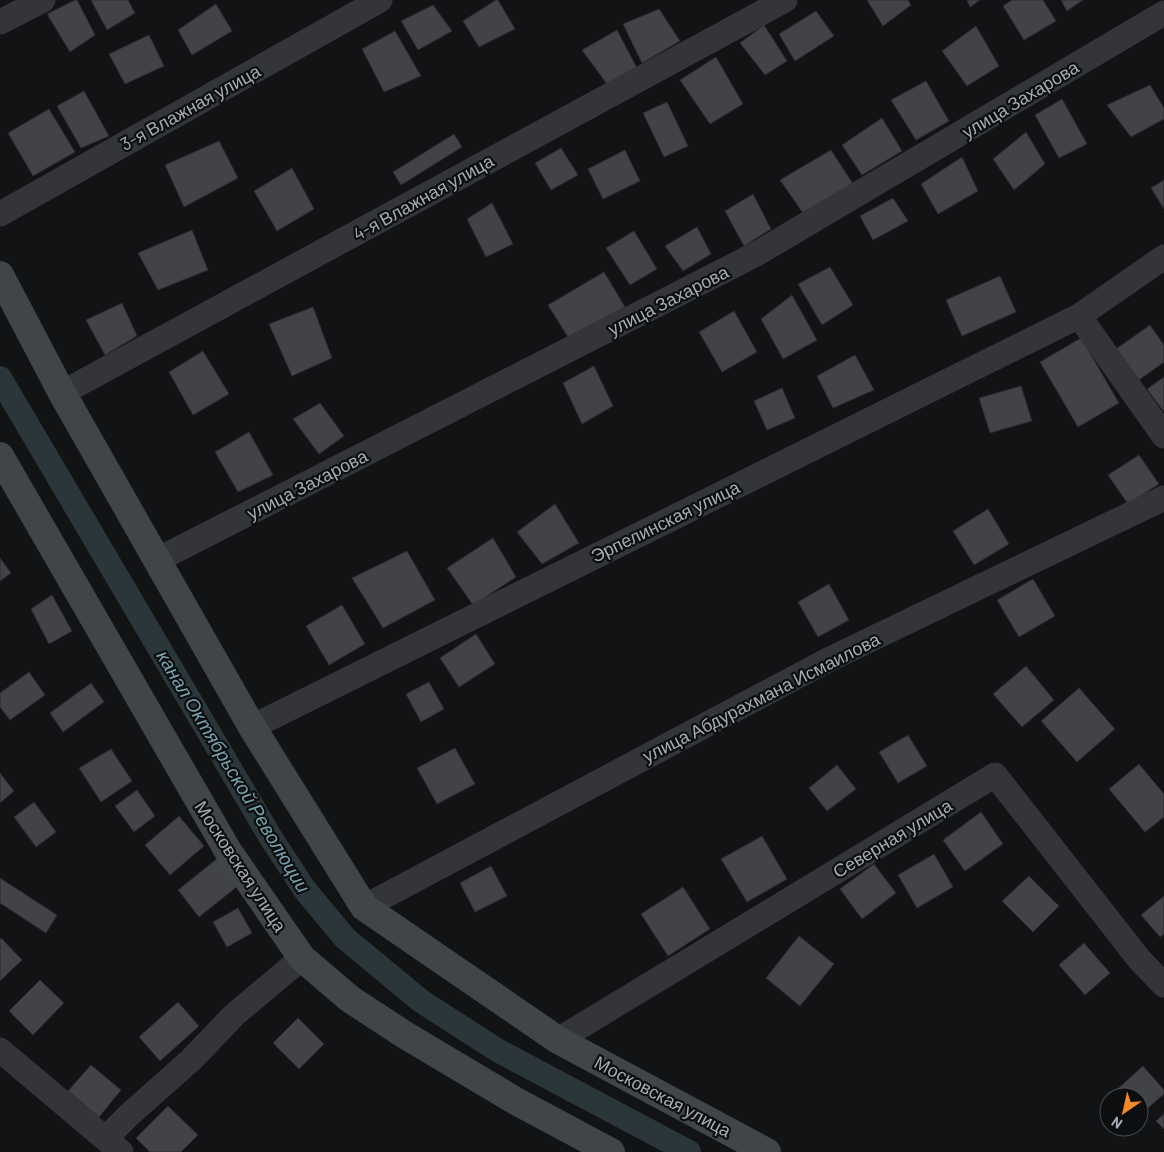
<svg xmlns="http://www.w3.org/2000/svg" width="1164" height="1152" font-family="Barlow,sans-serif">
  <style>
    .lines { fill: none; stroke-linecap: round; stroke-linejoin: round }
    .canal { stroke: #2b363a; stroke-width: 24 }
    .building { fill: #414347; stroke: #2c2d30 }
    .minor { stroke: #333539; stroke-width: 25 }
    .secondary { stroke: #414549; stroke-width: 28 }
    .labels { text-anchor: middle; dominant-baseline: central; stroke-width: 4.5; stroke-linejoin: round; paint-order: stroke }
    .street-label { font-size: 18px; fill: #a4acb5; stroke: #0d0e0f }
    .water-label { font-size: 19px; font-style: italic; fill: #7aa2b0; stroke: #0d0e0f }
  </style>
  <rect width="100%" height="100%" fill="#121314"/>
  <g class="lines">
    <path class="canal" d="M 0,378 L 271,838 L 305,890 L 345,938 L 421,1001 L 497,1050 L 689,1152"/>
  </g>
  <path class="building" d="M 75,0 L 77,0 L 95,35 L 70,52 L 47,14 Z
    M 91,0 L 128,0 L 135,13 L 107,30 Z
    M 496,0 L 498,0 L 515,29 L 479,47 L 463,21 Z
    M 867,0 L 908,0 L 911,5 L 883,26 Z
    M 967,0 L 980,0 L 970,7 Z
    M 1012,0 L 1043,0 L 1056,21 L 1024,40 L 1003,6 Z
    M 1061,0 L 1083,0 L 1067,11 Z
    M 216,4 L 232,31 L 192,55 L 178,30 Z
    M 433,5 L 452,31 L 418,50 L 401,21 Z
    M 659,9 L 680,41 L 642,63 L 623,24 Z
    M 816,11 L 834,36 L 795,61 L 779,34 Z
    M 764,25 L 787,61 L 765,75 L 740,43 Z
    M 976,26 L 999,66 L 967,86 L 942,51 Z
    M 617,30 L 637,68 L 607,84 L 582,50 Z
    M 395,31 L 421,76 L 384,92 L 362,49 Z
    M 149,35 L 164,66 L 125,84 L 109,54 Z
    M 716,57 L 743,104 L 710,124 L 680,80 Z
    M 926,81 L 949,121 L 916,140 L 891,100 Z
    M 1150,85 L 1164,108 L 1164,119 L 1131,137 L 1107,105 Z
    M 84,91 L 109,136 L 81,148 L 57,106 Z
    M 1062,99 L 1087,144 L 1059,158 L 1035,115 Z
    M 667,102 L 688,146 L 664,157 L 643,113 Z
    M 49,109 L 75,152 L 33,176 L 8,133 Z
    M 882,118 L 902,151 L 862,175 L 842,145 Z
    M 1026,132 L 1045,164 L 1014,190 L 993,159 Z
    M 454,134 L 462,147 L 401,185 L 393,172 Z
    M 219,141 L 238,178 L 184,207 L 165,165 Z
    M 561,148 L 578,175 L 551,190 L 535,163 Z
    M 625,150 L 640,181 L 603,199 L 588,169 Z
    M 831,150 L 853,184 L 803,213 L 780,180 Z
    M 962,157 L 978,191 L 938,214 L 921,184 Z
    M 292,168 L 314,209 L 277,231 L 254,191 Z
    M 1164,180 L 1164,209 L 1151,188 Z
    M 753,194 L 771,229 L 744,246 L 725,211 Z
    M 893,198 L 908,221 L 873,240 L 860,216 Z
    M 492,203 L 513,244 L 486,257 L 467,219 Z
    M 697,227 L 711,254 L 683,271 L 665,246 Z
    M 192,230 L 208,270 L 158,290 L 138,253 Z
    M 634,231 L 657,269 L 630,285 L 606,248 Z
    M 830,267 L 853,305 L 822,325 L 798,284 Z
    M 604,272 L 625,307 L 568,337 L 548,305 Z
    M 1000,276 L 1016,312 L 962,336 L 946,300 Z
    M 792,295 L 817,340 L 783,359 L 761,319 Z
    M 122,303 L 137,336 L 105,355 L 86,320 Z
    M 313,307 L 332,358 L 292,376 L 269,324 Z
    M 734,311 L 757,352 L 722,372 L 699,332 Z
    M 1150,325 L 1164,345 L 1164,362 L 1139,380 L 1116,349 Z
    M 1081,338 L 1119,403 L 1078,427 L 1040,362 Z
    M 203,351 L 229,394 L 193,415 L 169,372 Z
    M 855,355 L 874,390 L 833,408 L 817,376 Z
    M 594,366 L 613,406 L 582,424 L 563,383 Z
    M 1164,377 L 1164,412 L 1147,389 Z
    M 1021,386 L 1032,421 L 990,433 L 979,398 Z
    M 782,388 L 795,418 L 767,430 L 754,401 Z
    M 320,403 L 344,436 L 319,454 L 293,419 Z
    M 249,432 L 273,475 L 238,492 L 215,452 Z
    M 1139,455 L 1159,484 L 1128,504 L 1108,475 Z
    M 555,504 L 579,543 L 542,564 L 517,532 Z
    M 988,509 L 1009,544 L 974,565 L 953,531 Z
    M 493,538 L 516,577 L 473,605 L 447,568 Z
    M 407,551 L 435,600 L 383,628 L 352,578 Z
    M 0,558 L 11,573 L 0,581 Z
    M 1033,579 L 1055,616 L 1019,637 L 997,600 Z
    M 829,584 L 849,620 L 818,637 L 798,602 Z
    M 52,595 L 72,631 L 49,644 L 31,609 Z
    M 342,605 L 365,644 L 329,665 L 306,626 Z
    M 476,634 L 495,664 L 459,687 L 440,658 Z
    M 1026,666 L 1054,700 L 1022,727 L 993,694 Z
    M 29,672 L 45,695 L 10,720 L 0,707 L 0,693 Z
    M 429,682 L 444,709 L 421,722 L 406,694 Z
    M 91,683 L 104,702 L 63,732 L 50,713 Z
    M 1079,688 L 1115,729 L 1077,762 L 1041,721 Z
    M 908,735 L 927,766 L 898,783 L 879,752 Z
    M 455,748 L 475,784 L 437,804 L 417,768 Z
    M 111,749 L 132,781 L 101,802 L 79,768 Z
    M 1139,764 L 1164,794 L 1164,817 L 1145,832 L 1109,789 Z
    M 837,765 L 856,789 L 827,811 L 809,788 Z
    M 0,773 L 14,791 L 0,803 Z
    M 137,790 L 155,816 L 134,832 L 115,806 Z
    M 34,802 L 56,832 L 36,847 L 14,817 Z
    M 981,812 L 1003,844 L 965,871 L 943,840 Z
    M 179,816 L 204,846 L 170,875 L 145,845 Z
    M 762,836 L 787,879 L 747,902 L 721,859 Z
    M 934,854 L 953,887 L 917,908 L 898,875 Z
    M 218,858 L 239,885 L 199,917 L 178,890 Z
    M 874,864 L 896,893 L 862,919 L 840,889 Z
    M 491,866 L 507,896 L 475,912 L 460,883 Z
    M 1029,876 L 1059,906 L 1033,932 L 1002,901 Z
    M 0,878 L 57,915 L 46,933 L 0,903 Z
    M 683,887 L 710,929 L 668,956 L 641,914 Z
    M 1164,896 L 1164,934 L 1160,937 L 1141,915 Z
    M 238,908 L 252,933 L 227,947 L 213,922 Z
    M 799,936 L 834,964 L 800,1006 L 766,978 Z
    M 1,938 L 22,960 L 0,981 L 0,939 Z
    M 1084,943 L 1110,973 L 1085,995 L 1059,965 Z
    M 40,980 L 64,1003 L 33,1035 L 9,1011 Z
    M 178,1002 L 199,1026 L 160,1061 L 139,1037 Z
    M 298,1018 L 324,1044 L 299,1069 L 273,1043 Z
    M 91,1065 L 121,1090 L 99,1117 L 68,1091 Z
    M 1143,1066 L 1164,1090 L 1164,1094 L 1139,1116 L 1139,1097 L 1117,1097 L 1113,1093 Z
    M 168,1106 L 198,1135 L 181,1152 L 150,1152 L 136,1138 Z
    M 1164,1114 L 1164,1129 L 1156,1121 Z"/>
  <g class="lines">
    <path class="minor" d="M 0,22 L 43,0
      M 0,214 L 380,0
      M 1079,316 L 1164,436
      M 62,393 L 785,0
      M 157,560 L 758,253 L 1164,13
      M 252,727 L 1079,316 L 1164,257
      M 364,907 L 826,661 L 1164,498
      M 558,1040 L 995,775 L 1139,959 L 1164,985
      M 0,1050 L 121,1152
      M 106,1138 L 129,1115 L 192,1059 L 234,1015 L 302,958"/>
    <path class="secondary" d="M 0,275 L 62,393 L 252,727 L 364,907 L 558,1040 L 767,1152
      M 0,456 L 228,851 L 302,958 L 350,999 L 405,1035 L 514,1100 L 611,1152"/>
  </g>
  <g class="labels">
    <g class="street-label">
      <text transform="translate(1020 99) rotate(-31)">улица Захарова</text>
      <text transform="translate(190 107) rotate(-29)">3-я Влажная улица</text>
      <text transform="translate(423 197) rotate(-29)">4-я Влажная улица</text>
      <text transform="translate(668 300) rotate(-27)">улица Захарова</text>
      <text transform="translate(307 484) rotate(-27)">улица Захарова</text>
      <text transform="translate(665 521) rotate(-26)">Эрпелинская улица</text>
      <text transform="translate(761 697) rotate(-27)">улица Абдурахмана Исмаилова</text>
      <text transform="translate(892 838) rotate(-31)">Северная улица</text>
      <text transform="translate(241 866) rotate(57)">Московская улица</text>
      <text transform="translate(663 1096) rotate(28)">Московская улица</text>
    </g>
    <g class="water-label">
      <text transform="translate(234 771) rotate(59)">канал Октябрьской Революции</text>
    </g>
  </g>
  <g transform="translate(1124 1112) rotate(214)"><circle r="24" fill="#0d0e0f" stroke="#494d51"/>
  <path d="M0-4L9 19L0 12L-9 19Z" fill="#f2882d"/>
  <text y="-8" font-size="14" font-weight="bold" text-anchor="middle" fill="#a4acb5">N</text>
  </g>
</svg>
